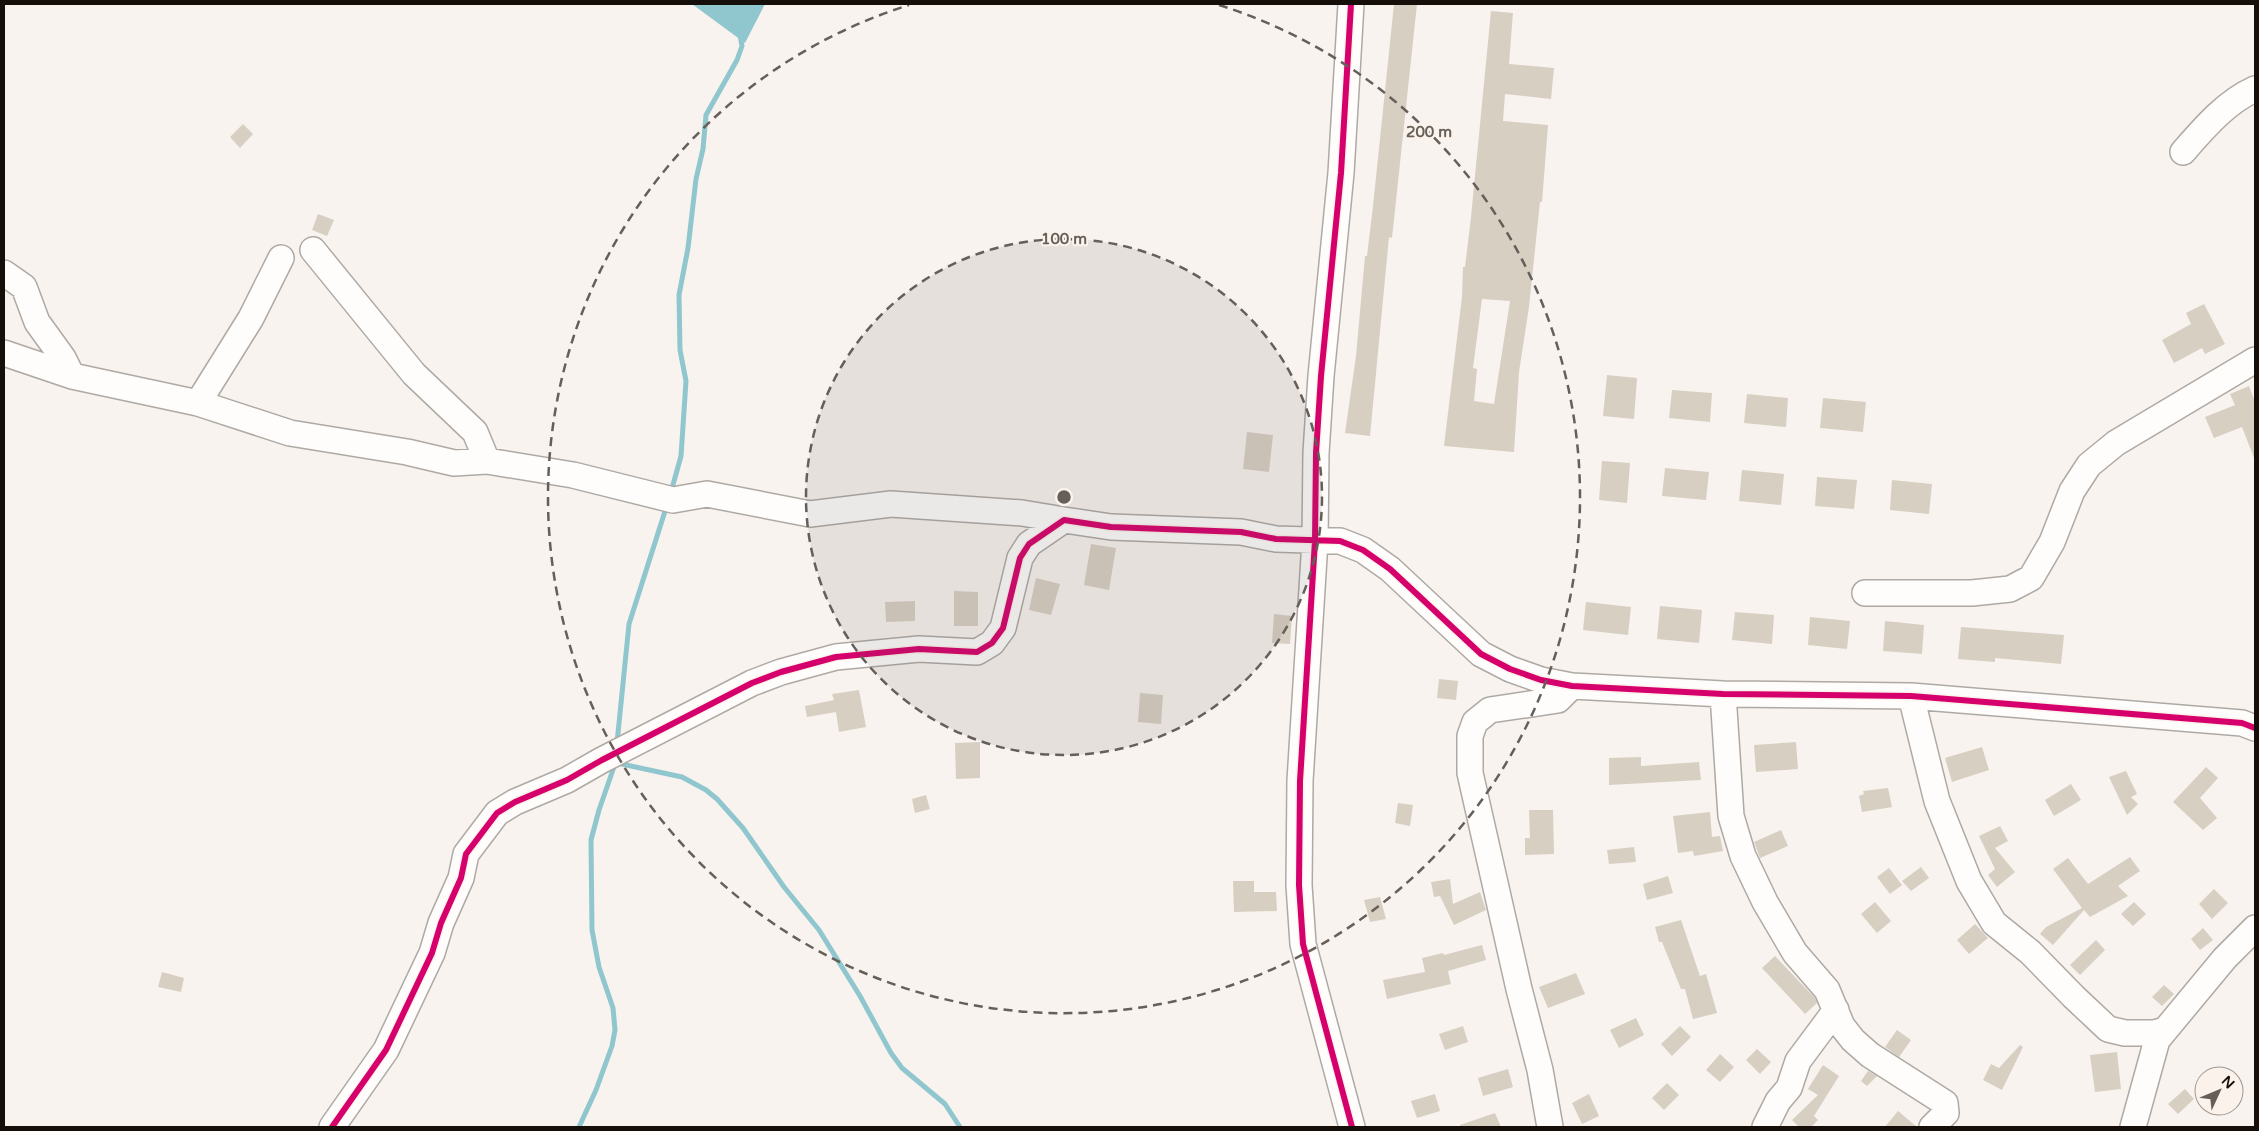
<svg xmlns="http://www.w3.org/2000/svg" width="2259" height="1131" font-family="'Varela Round',sans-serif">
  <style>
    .water { fill: #90c6cd }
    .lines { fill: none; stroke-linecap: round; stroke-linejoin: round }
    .stream { stroke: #90c6cd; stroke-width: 5 }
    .building { fill: #d8cfc3; fill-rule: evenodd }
    .minor-casing { stroke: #afa9a4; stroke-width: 28 }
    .minor { stroke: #fefdfc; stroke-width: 25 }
    .cycleway-casing { stroke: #fbf2eb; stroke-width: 9 }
    .cycleway { stroke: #d6006c; stroke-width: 6 }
    .ring { fill: none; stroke: #655e59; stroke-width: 2.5; stroke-dasharray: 9 6 }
    .centre { fill: #655e59; stroke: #fbf2eb; stroke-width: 2.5 }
    .ring-label { font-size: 15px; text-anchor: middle; font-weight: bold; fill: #655e59; stroke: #fbf2eb; stroke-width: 4; stroke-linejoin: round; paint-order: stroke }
  </style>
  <rect width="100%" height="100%" fill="#f8f3ee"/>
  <path class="water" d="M 692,4 L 765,4 L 745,43 Z"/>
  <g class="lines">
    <path class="stream" d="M 671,492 L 681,456 L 686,381 L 680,350 L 679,295 L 688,248 L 696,179 L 703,149 L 706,115 L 737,60 L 742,46 L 740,35
      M 617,743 L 629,624 L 667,505
      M 617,763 L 682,777 L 706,790 L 717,799 L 743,828 L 784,887 L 819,930 L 860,996 L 891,1053 L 902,1068 L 945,1104 L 960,1127
      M 579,1127 L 596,1090 L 612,1046 L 615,1030 L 613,1008 L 599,967 L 592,930 L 591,840 L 599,810 L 615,764"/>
  </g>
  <path class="building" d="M 1394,4 L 1417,4 L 1392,238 L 1389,237 L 1370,436 L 1345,433 L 1356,356 L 1365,256 L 1367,256 L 1373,206 Z
    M 1491,11 L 1513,13 L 1509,64 L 1554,68 L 1551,99 L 1505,94 L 1503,121 L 1548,125 L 1542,202 L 1540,202 L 1529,307 L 1519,372 L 1514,452 L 1444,446 L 1462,297 L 1463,267 L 1465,267 L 1471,217 ZM 1482,299 L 1510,301 L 1494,404 L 1474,401 L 1477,369 L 1473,368 Z
    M 243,124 L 253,134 L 240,148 L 230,137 Z
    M 318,214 L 334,220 L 327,236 L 312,230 Z
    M 2204,304 L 2225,344 L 2205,354 L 2202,348 L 2174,363 L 2162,340 L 2191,324 L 2186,313 Z
    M 1607,375 L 1637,378 L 1634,419 L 1603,416 Z
    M 2249,386 L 2255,402 L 2254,458 L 2242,427 L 2214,438 L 2205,417 L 2235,405 L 2230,394 Z
    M 1672,390 L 1712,393 L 1710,422 L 1669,418 Z
    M 1747,394 L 1788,398 L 1786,427 L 1744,423 Z
    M 1823,398 L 1866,402 L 1863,432 L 1820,428 Z
    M 1247,432 L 1273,435 L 1269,472 L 1243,469 Z
    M 1602,461 L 1630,463 L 1627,503 L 1599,500 Z
    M 1665,468 L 1709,472 L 1706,500 L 1662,496 Z
    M 1742,470 L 1784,474 L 1781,505 L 1739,501 Z
    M 1817,477 L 1857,480 L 1854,509 L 1815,506 Z
    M 1892,480 L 1932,484 L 1929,514 L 1890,510 Z
    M 1091,544 L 1116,548 L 1109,590 L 1084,585 Z
    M 1036,578 L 1060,584 L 1051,615 L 1029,610 Z
    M 954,591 L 978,592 L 978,626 L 954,626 Z
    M 915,601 L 915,621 L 886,622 L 885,602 Z
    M 1586,602 L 1631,607 L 1628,635 L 1583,630 Z
    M 1660,606 L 1702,610 L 1699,643 L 1657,639 Z
    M 1735,612 L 1774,615 L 1772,644 L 1732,640 Z
    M 1274,614 L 1292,616 L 1290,644 L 1272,643 Z
    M 1810,617 L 1850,621 L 1847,649 L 1808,645 Z
    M 1885,621 L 1924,625 L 1922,654 L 1883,651 Z
    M 1961,627 L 2064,635 L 2061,664 L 1995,658 L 1995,662 L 1958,659 Z
    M 1439,679 L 1458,681 L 1456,700 L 1437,698 Z
    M 859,690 L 866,727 L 839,732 L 836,712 L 807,717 L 805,706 L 834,700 L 832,694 Z
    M 1140,693 L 1163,695 L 1161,724 L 1138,722 Z
    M 980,742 L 980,778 L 956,779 L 955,743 Z
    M 1796,742 L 1798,769 L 1756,772 L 1754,745 Z
    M 1982,747 L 1989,770 L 1952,782 L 1945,758 Z
    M 1641,757 L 1641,766 L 1699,762 L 1701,780 L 1609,785 L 1609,758 Z
    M 2206,767 L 2218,778 L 2200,798 L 2217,818 L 2203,830 L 2173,802 Z
    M 2126,771 L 2137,794 L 2131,797 L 2138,804 L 2127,815 L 2109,777 Z
    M 2071,784 L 2081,800 L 2054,816 L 2045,800 Z
    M 1888,788 L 1892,807 L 1862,812 L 1859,796 L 1864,794 L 1863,791 Z
    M 926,795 L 930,809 L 915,813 L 912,799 Z
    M 1398,803 L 1413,805 L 1410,826 L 1395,823 Z
    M 1529,810 L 1553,810 L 1554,854 L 1525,855 L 1525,838 L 1530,838 Z
    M 1710,812 L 1712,837 L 1720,836 L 1723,851 L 1694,856 L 1693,851 L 1678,853 L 1673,816 Z
    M 2000,826 L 2008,841 L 1995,848 L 2015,872 L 1997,887 L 1988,875 L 1995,869 L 1979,836 Z
    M 1781,830 L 1788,846 L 1760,858 L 1754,842 Z
    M 1634,847 L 1636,862 L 1609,864 L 1607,850 Z
    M 2130,857 L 2140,871 L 2118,886 L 2128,896 L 2090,917 L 2084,910 L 2053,945 L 2040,934 L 2046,927 L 2082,908 L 2053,869 L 2068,858 L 2088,884 Z
    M 1921,867 L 1929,878 L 1911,891 L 1902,881 Z
    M 1889,868 L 1902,885 L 1890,894 L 1877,877 Z
    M 1668,876 L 1673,893 L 1647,900 L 1643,884 Z
    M 1450,879 L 1453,904 L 1480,892 L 1486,910 L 1454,925 L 1440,896 L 1434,897 L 1431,882 Z
    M 1233,881 L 1254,881 L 1254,892 L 1276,892 L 1277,911 L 1234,912 Z
    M 2214,889 L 2228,903 L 2212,919 L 2199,904 Z
    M 1380,897 L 1386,919 L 1370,922 L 1364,900 Z
    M 1875,902 L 1891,921 L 1877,933 L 1861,914 Z
    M 2134,902 L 2146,914 L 2133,926 L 2121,914 Z
    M 1681,920 L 1700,976 L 1706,974 L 1717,1013 L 1693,1019 L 1685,989 L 1681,989 L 1662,942 L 1659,942 L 1655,927 Z
    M 1975,924 L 1988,938 L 1969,954 L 1957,940 Z
    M 2203,928 L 2213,940 L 2200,950 L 2191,939 Z
    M 2096,940 L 2105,950 L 2080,975 L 2070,965 Z
    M 1482,945 L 1486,960 L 1448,971 L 1451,984 L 1387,999 L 1383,980 L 1425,972 L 1422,958 L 1443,953 L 1444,955 Z
    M 1775,956 L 1815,998 L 1817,1003 L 1805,1014 L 1762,968 Z
    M 162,972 L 184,978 L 181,992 L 158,987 Z
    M 1576,973 L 1585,994 L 1548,1008 L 1539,987 Z
    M 2164,985 L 2174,994 L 2162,1006 L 2152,997 Z
    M 1636,1018 L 1644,1035 L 1619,1048 L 1610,1030 Z
    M 1463,1026 L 1468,1042 L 1445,1050 L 1439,1034 Z
    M 1680,1026 L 1691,1037 L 1672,1056 L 1661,1044 Z
    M 1897,1030 L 1911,1040 L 1899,1057 L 1885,1047 Z
    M 2020,1045 L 2023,1047 L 2002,1090 L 1983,1080 L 1991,1064 L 1999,1068 Z
    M 1757,1049 L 1771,1062 L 1760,1074 L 1746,1060 Z
    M 2117,1052 L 2121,1089 L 2095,1092 L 2090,1055 Z
    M 1720,1054 L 1734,1067 L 1720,1082 L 1706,1070 Z
    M 1823,1065 L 1839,1076 L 1814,1116 L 1818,1120 L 1811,1127 L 1799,1127 L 1792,1120 L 1818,1095 L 1808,1089 Z
    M 1508,1069 L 1513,1087 L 1483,1096 L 1478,1078 Z
    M 1868,1071 L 1877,1076 L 1867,1086 L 1861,1081 Z
    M 1667,1083 L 1679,1095 L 1664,1110 L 1652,1098 Z
    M 2185,1089 L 2194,1099 L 2178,1114 L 2168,1104 Z
    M 1435,1094 L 1440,1111 L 1417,1118 L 1411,1101 Z
    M 1589,1094 L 1599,1116 L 1582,1124 L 1572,1103 Z
    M 1898,1111 L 1917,1127 L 1885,1127 Z
    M 1495,1113 L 1501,1127 L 1460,1127 L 1460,1125 Z"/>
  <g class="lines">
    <defs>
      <path id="minor" d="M 1351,4 L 1341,173 L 1321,376 L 1316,453 L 1315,541 L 1300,781 L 1299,885 L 1303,944 L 1352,1127
        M 2183,152 C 2204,128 2226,102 2255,89
        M 313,250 L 414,374 L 475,432 L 487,461
        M 4,273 L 24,287 L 37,322 L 63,358 L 72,376
        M 4,353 L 72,376 L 198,403 L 290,433 L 407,452 L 454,463 L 487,461 L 573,475 L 673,500 L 707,494 L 810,514 L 891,504 L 1022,513 L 1064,520
        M 198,403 L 251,318 L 281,258
        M 1865,593 L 1972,593 L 2010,589 L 2031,578 L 2052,542 L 2072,491 L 2089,465 L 2116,443 L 2255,360
        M 1723,694 L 1731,816 L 1743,856 L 1765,902 L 1795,953 L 1827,990 L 1842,1026 L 1853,1040 L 1870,1055 L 1945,1103 L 1946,1113 L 1932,1127
        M 1911,696 L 1937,801 L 1969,881 L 1994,923 L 2030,952 L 2074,997 L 2108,1029 L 2125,1033 L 2154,1033 L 2165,1030
        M 332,1127 L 386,1050 L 432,953 L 441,923 L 461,878 L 466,854 L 497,813 L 515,802 L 567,780 L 602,760 L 752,683 L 781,672 L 836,657 L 919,649 L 977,652 L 992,643 L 1003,628 L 1020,558 L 1029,544 L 1064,520 L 1111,527 L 1241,532 L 1276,539 L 1340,541 L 1363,550 L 1390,569 L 1481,654 L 1510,669 L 1541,680 L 1572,686 L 1723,694 L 1911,696 L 2242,723 L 2255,728
        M 1550,1127 L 1540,1070 L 1519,989 L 1470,773 L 1470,736 L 1475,722 L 1490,710 L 1558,700 L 1572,686
        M 1765,1127 L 1778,1101 L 1789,1088 L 1798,1061 L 1836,1010
        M 2133,1127 L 2157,1040 L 2225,958 L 2255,928"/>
    </defs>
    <use href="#minor" class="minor-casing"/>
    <use href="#minor" class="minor"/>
    <defs>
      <path id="cycleway" d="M 1351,4 L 1341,173 L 1321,376 L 1316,453 L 1315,541 L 1300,781 L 1299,885 L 1303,944 L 1352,1127
        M 332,1127 L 386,1050 L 432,953 L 441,923 L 461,878 L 466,854 L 497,813 L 515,802 L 567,780 L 602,760 L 752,683 L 781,672 L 836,657 L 919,649 L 977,652 L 992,643 L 1003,628 L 1020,558 L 1029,544 L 1064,520 L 1111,527 L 1241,532 L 1276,539 L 1340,541 L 1363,550 L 1390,569 L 1481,654 L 1510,669 L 1541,680 L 1572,686 L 1723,694 L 1911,696 L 2242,723 L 2255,728"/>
    </defs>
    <use href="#cycleway" class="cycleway-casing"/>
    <use href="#cycleway" class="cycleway"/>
  </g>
  <circle cx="1064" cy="497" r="258" fill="#655e59" fill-opacity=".12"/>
  <g class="ring">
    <circle cx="1064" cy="497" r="258"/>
    <path d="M1219 5A516 516 0 1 1 909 5"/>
  </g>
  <circle cx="1064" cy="497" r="8" class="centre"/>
  <g class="ring-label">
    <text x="1429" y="137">200 m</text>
    <text x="1064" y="244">100 m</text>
  </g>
  <rect width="2259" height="1131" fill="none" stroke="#160e09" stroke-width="10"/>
  <g transform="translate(2219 1091) rotate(46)"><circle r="24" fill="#fbf2eb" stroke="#9f9791"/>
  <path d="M0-4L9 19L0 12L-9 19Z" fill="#655e59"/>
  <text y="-8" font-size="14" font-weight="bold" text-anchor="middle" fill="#160e09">N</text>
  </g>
</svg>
